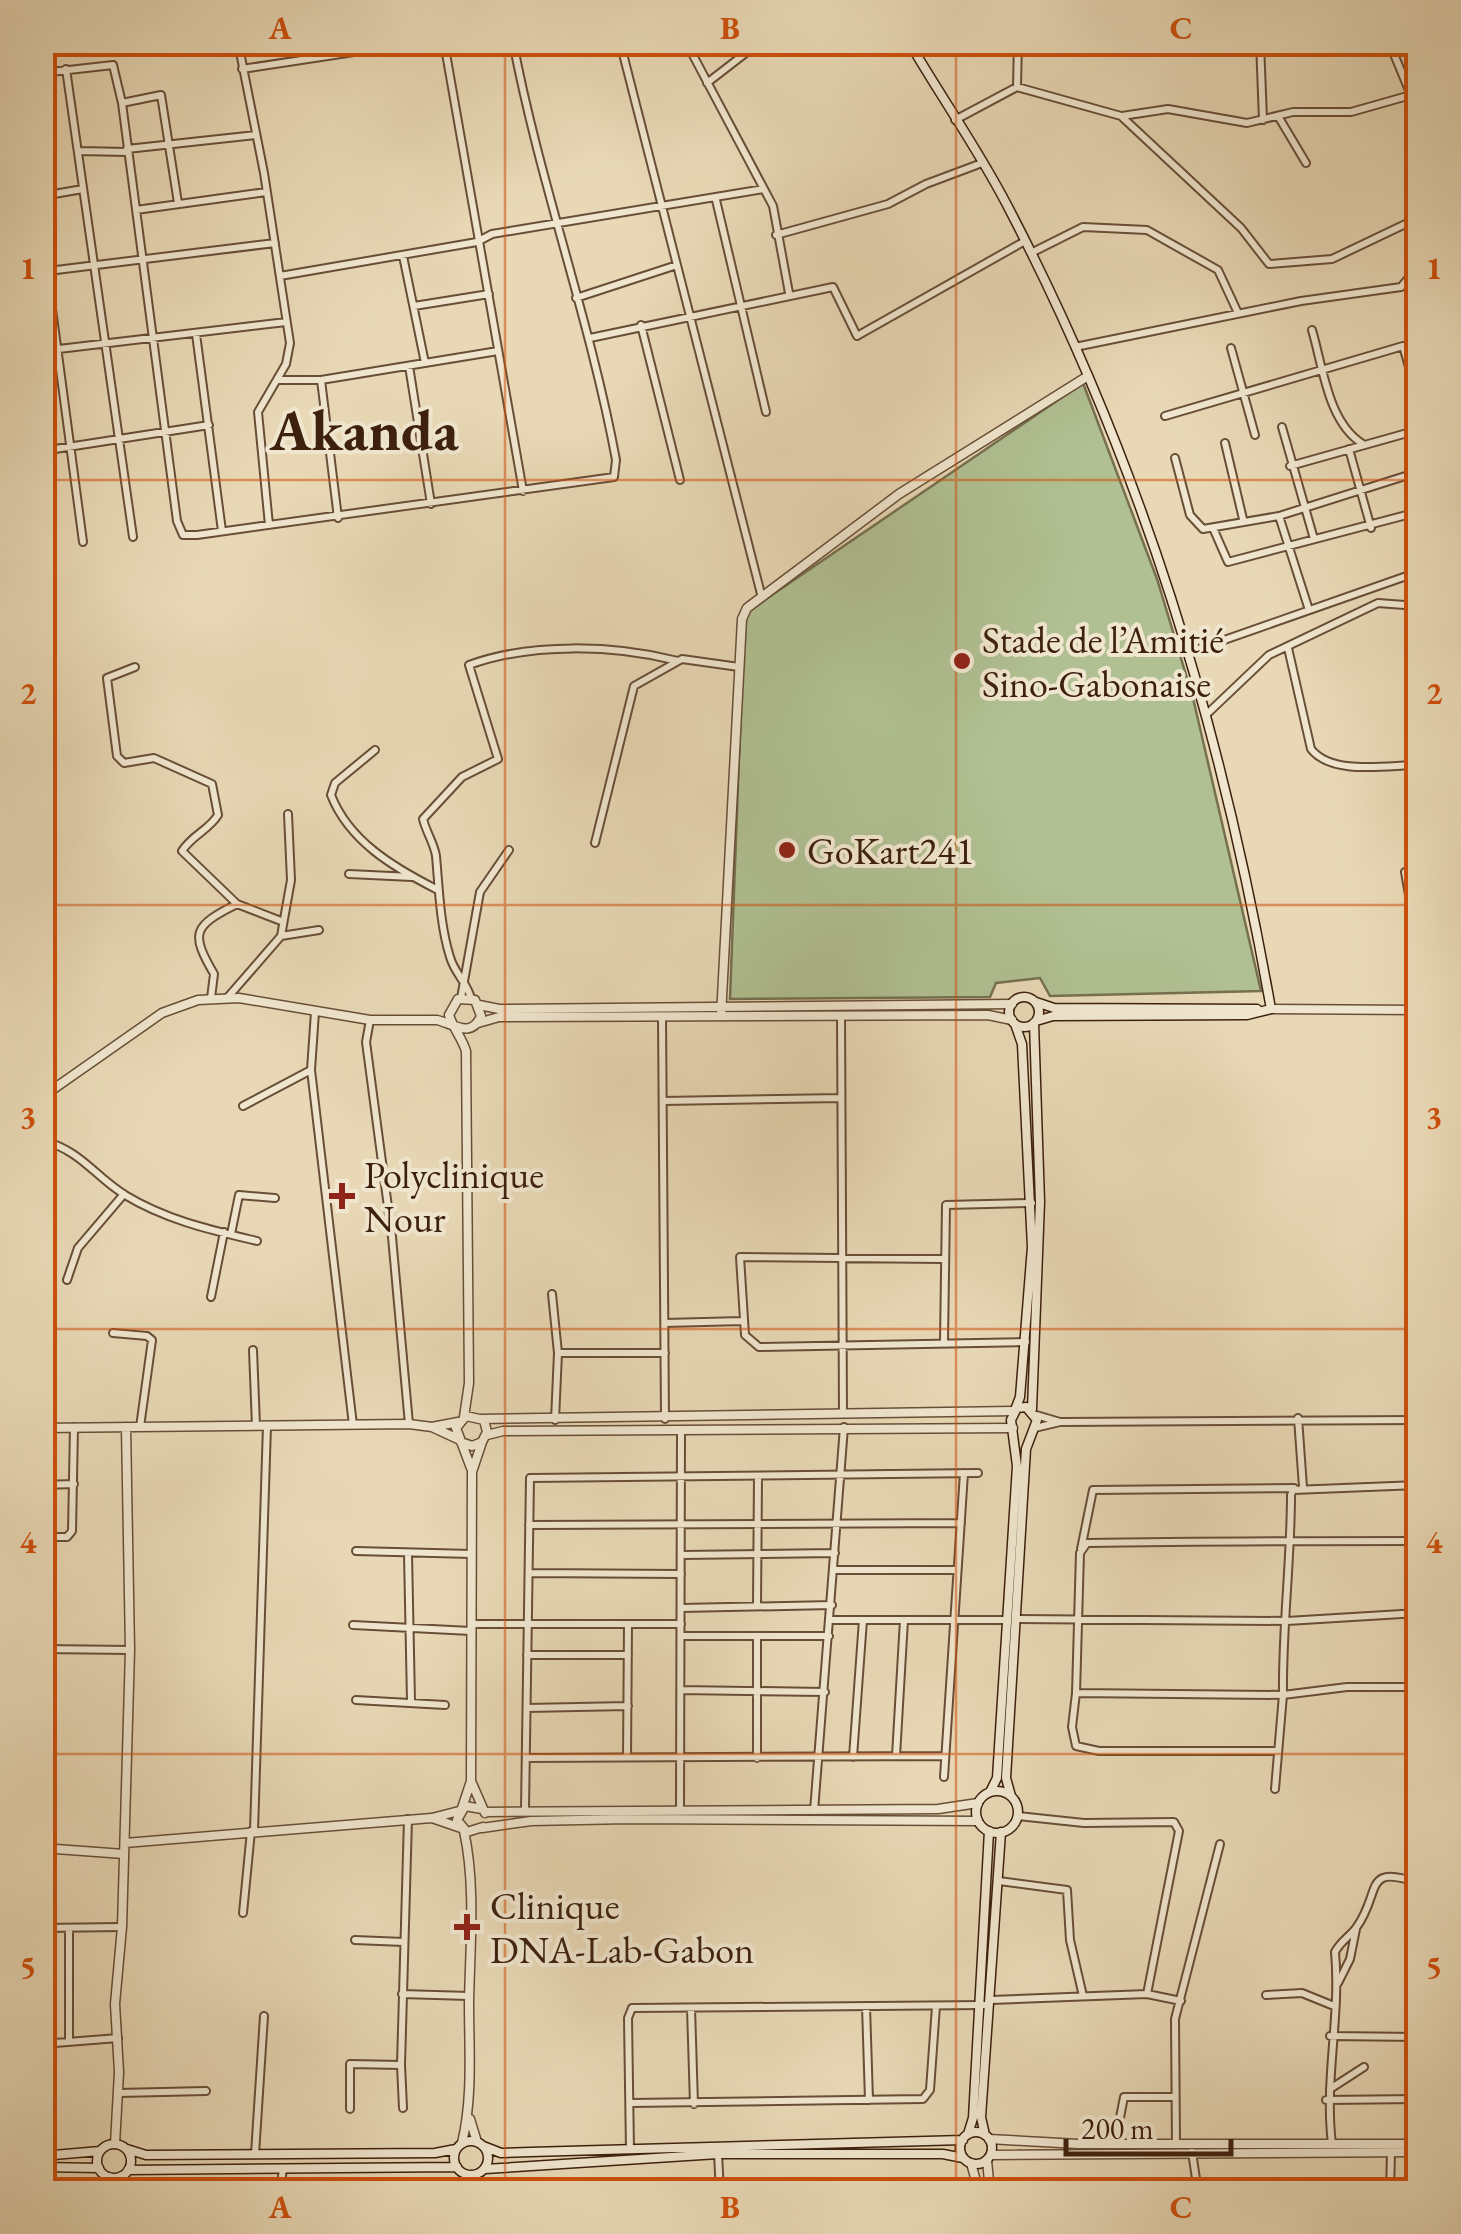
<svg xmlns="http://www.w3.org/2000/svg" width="1461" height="2234" font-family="'EB Garamond',serif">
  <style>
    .green { fill: #b0c092; stroke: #767050; stroke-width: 2.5 }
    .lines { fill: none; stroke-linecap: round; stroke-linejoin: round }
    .minor-casing { stroke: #684e37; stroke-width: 10 }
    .tertiary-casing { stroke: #684e37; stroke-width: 11 }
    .secondary-casing { stroke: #3d200d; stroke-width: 11 }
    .minor { stroke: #f0e6cf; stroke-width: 6 }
    .tertiary { stroke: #f0e6cf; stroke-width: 8 }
    .secondary { stroke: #f0e6cf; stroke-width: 8 }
    .grid { fill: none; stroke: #ce500c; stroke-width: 2.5; stroke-opacity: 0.55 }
    .poi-dot { fill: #8f2418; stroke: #f0e6cf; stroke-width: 4 }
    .labels { text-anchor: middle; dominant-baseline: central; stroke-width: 8; stroke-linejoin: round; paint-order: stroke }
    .poi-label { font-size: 38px; fill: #3d200d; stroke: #f0e6cf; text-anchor: start }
    .town-label { font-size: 58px; font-weight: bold; fill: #3d200d; stroke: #f0e6cf }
    .neatline { fill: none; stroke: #ce500c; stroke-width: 4 }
    .grid-label { font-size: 32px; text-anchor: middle; font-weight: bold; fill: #ce500c }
  </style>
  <rect width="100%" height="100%" fill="#e8d8b5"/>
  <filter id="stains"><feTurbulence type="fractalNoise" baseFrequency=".002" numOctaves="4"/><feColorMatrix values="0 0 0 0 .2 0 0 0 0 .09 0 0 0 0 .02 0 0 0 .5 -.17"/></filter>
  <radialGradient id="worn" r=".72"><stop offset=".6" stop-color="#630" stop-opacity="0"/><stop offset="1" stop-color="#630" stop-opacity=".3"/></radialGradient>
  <path class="green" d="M 1083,383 L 1157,579 L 1193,698 L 1261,991 L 1050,996 L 1040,978 L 996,983 L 990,997 L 730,999 L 744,624 L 750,610 Z"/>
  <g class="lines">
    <defs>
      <path id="minor" d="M 238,42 L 264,173 L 290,343 L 286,364 L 258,412 L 269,525
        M 444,42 L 523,491
        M 620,42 L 761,594
        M 686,42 L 773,206 L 789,293
        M 1260,42 L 1263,120
        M 1389,42 L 1418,112
        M 66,69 L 133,537
        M 242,69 L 420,42
        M 42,73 L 113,65 L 122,103 L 177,521 L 183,535 L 197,535 L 614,477 L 616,460 C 590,319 540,184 513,42
        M 707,83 L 760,42
        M 1017,87 L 1018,42
        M 122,103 L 161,95 L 178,203
        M 1122,116 L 1168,109 L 1247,123 L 1293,112 L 1351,112 L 1411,95
        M 1278,116 L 1306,163
        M 955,120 L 1017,87 L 1121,116 L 1241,228 L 1269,264 L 1332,259 L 1418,218
        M 127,149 L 256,135
        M 78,151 L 128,152
        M 42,196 L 83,189
        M 716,200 L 766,412
        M 136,210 L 266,192
        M 42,234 L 83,542
        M 776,235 L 888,204 L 926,184 L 982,163
        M 1031,253 L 1083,227 L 1147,230 L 1218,270 L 1238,313
        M 403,256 L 425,363
        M 48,271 L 275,243
        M 280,276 L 477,242 L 492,234 L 764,189
        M 576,298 L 677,265
        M 414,306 L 489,294
        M 641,325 L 680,480
        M 1312,330 C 1323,367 1328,423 1363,444
        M 196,334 L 222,531
        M 590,338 L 833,287 L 857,336 L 1025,241
        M 1075,347 L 1301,301 L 1401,287 L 1418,267
        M 1231,348 L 1255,435
        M 42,351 L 286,322
        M 409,366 L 431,504
        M 277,380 L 321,380 L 498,351
        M 321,380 L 338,518
        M 1165,416 L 1403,346 L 1418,398
        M 1282,427 L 1314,539
        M 1225,443 L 1243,519
        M 1349,449 L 1371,528
        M 42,451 L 209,425
        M 1175,458 L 1190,515 L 1203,529 L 1279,516 L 1418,472
        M 1290,466 L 1418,430
        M 1279,516 L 1309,610
        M 1213,528 L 1228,562 L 1418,512
        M 1288,648 L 1311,749 C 1332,776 1388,765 1418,765
        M 1190,652 L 1418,572
        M 135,667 L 107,678 L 117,756 L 124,763 L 154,758 L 212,784 L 218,815 C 209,830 192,835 182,851 L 237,904 L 281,921
        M 1208,713 L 1269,655 L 1378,603 L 1418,606
        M 375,750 L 335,783 L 331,795 C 349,841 393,867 436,889
        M 595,843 L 634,686 L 682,659 L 739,667
        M 1405,872 L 1418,948
        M 349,874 L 412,877
        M 281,936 L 291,880 L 288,814
        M 228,997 L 281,936 L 319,930
        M 211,998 L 214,974 C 190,933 193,926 237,904
        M 461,998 L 480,892 L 509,850
        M 471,998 C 466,981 455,974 450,957 C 440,925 439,889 436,856 C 434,843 426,832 423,819 L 462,777 L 498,759 L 469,665 C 532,642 615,645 678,661
        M 315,1012 L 311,1070 L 353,1425
        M 841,1016 L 843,1414
        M 662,1017 L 665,1419
        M 370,1020 L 366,1042 L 392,1237 L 409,1424
        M 663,1101 L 841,1098
        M 243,1106 L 311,1070
        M 42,1140 C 83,1152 93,1175 125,1195 C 166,1220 211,1230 257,1241
        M 42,1165 L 53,1143
        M 231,1234 L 239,1195 L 275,1198
        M 943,1259 L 740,1257 L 745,1335 L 759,1347 L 1026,1342
        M 67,1280 L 78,1248 L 124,1194
        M 552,1294 L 558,1353
        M 211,1297 L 224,1232
        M 665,1323 L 743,1321
        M 113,1333 L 147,1336 L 152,1340 L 140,1427
        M 944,1341 L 946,1205 L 1032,1203
        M 253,1350 L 256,1426
        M 1298,1418 L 1303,1487
        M 555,1420 L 558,1353 L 665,1353
        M 1060,1422 L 1418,1420
        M 1035,1428 L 1060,1422 L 1036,1415
        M 42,1485 L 74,1484
        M 1418,1485 L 1293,1490 L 1291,1495 C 1291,1562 1282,1629 1283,1695 L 1076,1693 L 1080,1553 L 1087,1543 C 1198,1541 1308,1541 1418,1541
        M 529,1525 L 961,1523
        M 42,1537 L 67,1537 L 72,1531 L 74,1427
        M 1081,1549 L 1093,1490 L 1294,1488
        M 356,1551 L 472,1554
        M 408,1553 L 411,1702
        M 681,1555 L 835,1553
        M 835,1570 L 957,1570
        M 529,1573 L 681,1574
        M 757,1606 L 758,1476
        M 681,1608 L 832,1605
        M 1016,1619 L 1287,1621 L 1418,1613
        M 831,1620 L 904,1620 L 896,1756
        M 904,1620 L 1007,1620
        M 471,1624 L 681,1624
        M 353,1625 L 471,1631
        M 681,1636 L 829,1636
        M 42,1649 L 130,1650
        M 527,1655 L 628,1655
        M 681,1690 L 825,1692
        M 1076,1693 L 1072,1727 L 1076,1746 L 1099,1751 L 1277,1751
        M 356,1700 L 445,1705
        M 527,1708 L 628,1706
        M 627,1757 L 628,1624
        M 853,1757 L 863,1620
        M 526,1758 L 944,1756
        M 757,1758 L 757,1636
        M 944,1777 L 964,1473
        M 1275,1789 L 1283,1695 L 1347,1687 L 1418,1687
        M 525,1809 L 530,1478 L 978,1473
        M 680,1809 L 681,1430
        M 814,1811 L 844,1427
        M 1018,1816 L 1084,1823 L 1174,1822 L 1179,1831 L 1147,1994
        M 254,1831 L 267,1426
        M 999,1881 L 1067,1890 L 1070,1940 L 1083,1996
        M 243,1913 L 251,1831
        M 42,1928 L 122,1927
        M 355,1940 L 404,1942
        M 1338,1983 L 1350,1959 L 1356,1929
        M 402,1994 L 469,1996
        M 1266,1995 L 1302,1993 L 1334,2006
        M 991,2000 L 1147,1994 L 1181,2001
        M 866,2006 L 869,2100
        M 691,2008 L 694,2104
        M 1330,2036 L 1418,2037
        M 69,2042 L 69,1928
        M 42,2044 L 118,2038
        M 401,2065 L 403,2108
        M 1330,2089 L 1364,2067
        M 119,2093 L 206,2091
        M 1326,2100 L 1418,2099
        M 630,2103 L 923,2099 L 930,2090 L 936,2006
        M 350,2109 L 350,2064 L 401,2065 L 408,1819
        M 1115,2143 L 1124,2097 L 1175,2097
        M 1176,2144 L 1175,2019 L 1220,1844
        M 1332,2144 C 1324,2079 1341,2016 1335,1952 C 1341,1941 1349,1937 1356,1928 C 1382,1893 1362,1863 1418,1883
        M 630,2150 L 628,2018 L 632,2008 L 984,2005
        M 1192,2152 L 1198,2192
        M 255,2154 L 264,2016
        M 718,2154 L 720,2192
        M 280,2192 L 283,2168
        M 1390,2192 L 1391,2152"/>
      <path id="tertiary" d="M 479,1005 L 499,1009 L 1012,1004
        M 1271,1009 L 1418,1010
        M 721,1016 L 742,619 L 747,608 L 899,494 L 1088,376
        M 478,1023 L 499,1017 L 988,1015 L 1012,1020
        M 42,1097 L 162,1013 L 198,1000 L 239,998 L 370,1020 L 437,1020 C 454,1024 471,1039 481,1016 L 475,1000 L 458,999 L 449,1015 C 453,1028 462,1038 466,1051 L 469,1383 L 464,1417
        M 482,1419 L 1014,1411
        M 432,1427 L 458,1422
        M 42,1428 L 409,1424 L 432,1427 L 458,1439
        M 487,1435 L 503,1431 L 1013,1428
        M 461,1442 L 472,1446 L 482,1442 L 487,1432 L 484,1420 L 466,1416 L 456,1428 L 471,1468
        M 471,1781 L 485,1813
        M 462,1808 L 471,1781 L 472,1472 L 482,1442
        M 482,1809 L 465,1806 L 457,1820 L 467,1832 L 483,1827
        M 485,1812 L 938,1809 L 978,1803
        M 432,1818 L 461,1828
        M 482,1828 L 531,1821 L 629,1819 L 978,1821
        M 125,1843 L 432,1818 L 459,1811
        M 42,1848 L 124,1854
        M 470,2119 L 477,2142
        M 989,2139 L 1078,2144 L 1418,2144
        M 462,2143 C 473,2097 469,2050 469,2003 C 470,1946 476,1886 464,1831
        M 115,2144 L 119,2072 L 115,2004 L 122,1927 L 130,1650 L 126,1427
        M 991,2155 L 1418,2152
        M 987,2160 L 990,2192
        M 971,2163 L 979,2192
        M 109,2192 L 109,2177
        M 122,2192 L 122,2176
        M 460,2192 L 474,2175"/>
      <path id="secondary" d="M 909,42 C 941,97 978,149 1007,205 C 1141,461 1221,725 1271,1009 L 1247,1015 L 1053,1016 L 1036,1021
        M1009 1012a15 15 0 1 1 30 0a15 15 0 1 1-30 0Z
        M 1036,1002 L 1054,1008 L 1257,1009
        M 1015,1024 L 1022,1044 L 1032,1247 L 1020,1397 L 1015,1410
        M 1032,1409 L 1040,1202 L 1034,1023
        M976 1812a21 21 0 1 1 42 0a21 21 0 1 1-42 0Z
        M 990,1792 L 997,1778 L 1017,1466 L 1011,1420 L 1017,1408 L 1026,1407 L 1037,1420 L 1026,1449 L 1006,1778 L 1011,1796
        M960 2148a16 16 0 1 1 32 0a16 16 0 1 1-32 0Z
        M 968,2134 L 973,2118 L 989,1831
        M 985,2135 L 981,2117 L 1001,1832
        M454 2158a17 17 0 1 1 34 0a17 17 0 1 1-34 0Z
        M97 2161a17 17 0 1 1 34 0a17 17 0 1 1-34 0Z
        M 483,2146 L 501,2153 L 530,2152 L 963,2140
        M 127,2149 L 146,2155 L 435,2153 L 456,2149
        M 42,2156 L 100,2151
        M 42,2167 L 99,2168
        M 485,2169 L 718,2154 L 943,2154 L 963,2158
        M 128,2170 L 457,2167"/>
    </defs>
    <use href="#minor" class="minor-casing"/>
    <use href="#tertiary" class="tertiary-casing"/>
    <use href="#secondary" class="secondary-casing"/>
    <use href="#minor" class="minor"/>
    <use href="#tertiary" class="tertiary"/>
    <use href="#secondary" class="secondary"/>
  </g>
  <path class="grid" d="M 505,42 L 505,2192M 956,42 L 956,2192M 42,480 L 1418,480M 42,905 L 1418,905M 42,1329 L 1418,1329M 42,1754 L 1418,1754"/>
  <g class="poi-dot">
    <circle cx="962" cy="661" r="10"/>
    <circle cx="787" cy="850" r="10"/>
    <path d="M337 1181h10v10h10v10h-10v10h-10v-10h-10v-10h10z"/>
    <path d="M462 1912h10v10h10v10h-10v10h-10v-10h-10v-10h10z"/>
  </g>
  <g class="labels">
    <g class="poi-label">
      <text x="982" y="639">Stade de l’Amitié<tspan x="982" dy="44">Sino-Gabonaise</tspan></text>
      <text x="807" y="850">GoKart241</text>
      <text x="364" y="1174">Polyclinique<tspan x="364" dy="44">Nour</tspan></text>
      <text x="490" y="1905">Clinique<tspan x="490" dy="44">DNA-Lab-Gabon</tspan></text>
    </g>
    <g class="town-label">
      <text x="364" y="429">Akanda</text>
    </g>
  </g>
  <rect width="1461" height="2234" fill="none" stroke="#e8d8b5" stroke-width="110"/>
  <path d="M1066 2139v15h165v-15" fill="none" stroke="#3d200d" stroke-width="5"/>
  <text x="1081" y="2139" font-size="30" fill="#3d200d" stroke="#f0e6cf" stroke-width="8" paint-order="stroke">200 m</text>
  <rect x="55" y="55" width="1351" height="2124" class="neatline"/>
  <g class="grid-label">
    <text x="280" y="39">A</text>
    <text x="730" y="39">B</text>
    <text x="1181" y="39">C</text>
    <text x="28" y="279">1</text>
    <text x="1434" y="279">1</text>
    <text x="28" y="704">2</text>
    <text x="1434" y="704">2</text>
    <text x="28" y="1128">3</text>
    <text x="1434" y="1128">3</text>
    <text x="28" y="1553">4</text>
    <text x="1434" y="1553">4</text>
    <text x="28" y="1978">5</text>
    <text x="1434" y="1978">5</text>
    <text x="280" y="2218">A</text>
    <text x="730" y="2218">B</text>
    <text x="1181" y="2218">C</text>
  </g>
  <rect width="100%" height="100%" filter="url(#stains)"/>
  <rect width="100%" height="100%" fill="url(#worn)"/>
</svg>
